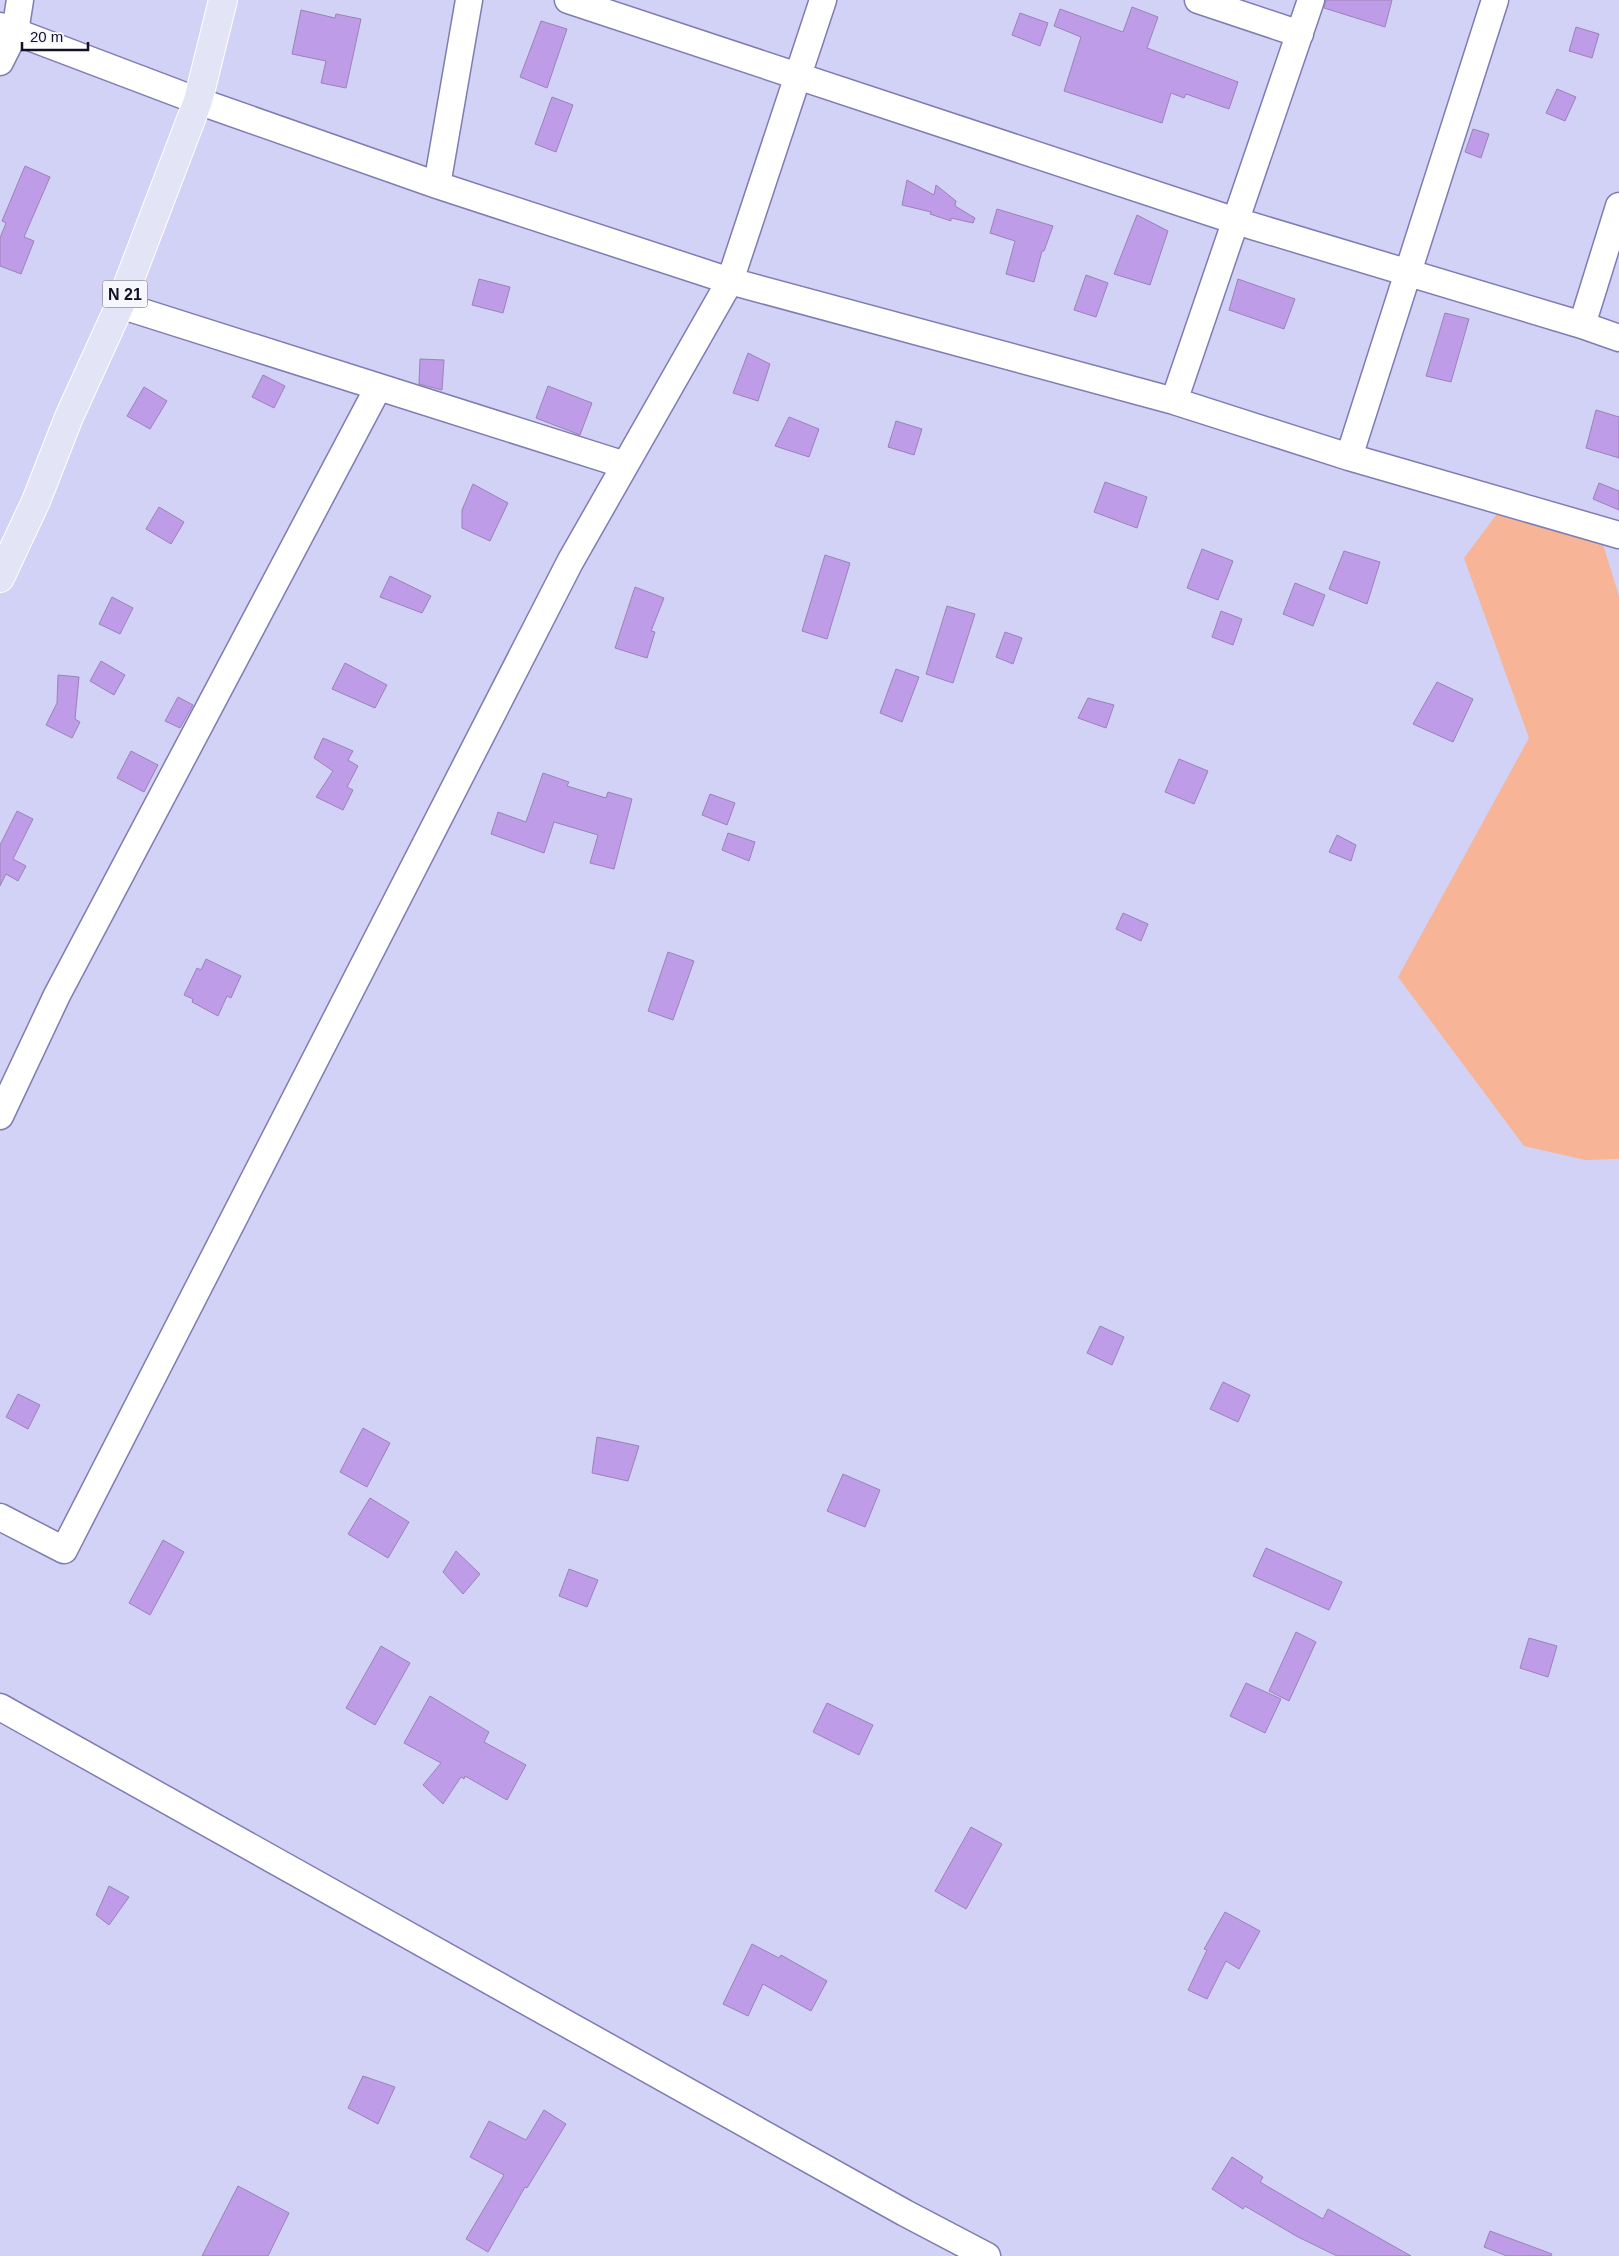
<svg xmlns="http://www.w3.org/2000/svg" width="1619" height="2256" font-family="Helvetica,sans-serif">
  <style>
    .green { fill: #f8b496 }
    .building { fill: #bf9ce7; stroke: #9b82b8 }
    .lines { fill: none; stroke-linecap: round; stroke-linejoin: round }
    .minor-casing { stroke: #7e7cb4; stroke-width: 29 }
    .major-casing { stroke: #fff; stroke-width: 30 }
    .minor { stroke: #fff; stroke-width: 26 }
    .major { stroke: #e4e4f7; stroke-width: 28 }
    .labels { text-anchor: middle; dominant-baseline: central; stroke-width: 4; stroke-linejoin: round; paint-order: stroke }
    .shield { fill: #f6f6fd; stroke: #575666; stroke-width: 1 }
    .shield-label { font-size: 16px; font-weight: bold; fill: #131126 }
  </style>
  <rect width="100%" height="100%" fill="#d2d2f6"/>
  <path class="green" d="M 1502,507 L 1601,538 L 1619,596 L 1619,1159 L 1585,1160 L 1524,1146 L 1398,977 L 1529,738 L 1464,558 Z"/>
  <path class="building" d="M 1326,0 L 1392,0 L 1385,27 L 1324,8 Z
    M 1132,7 L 1158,17 L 1147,48 L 1238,82 L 1229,109 L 1186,94 L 1184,98 L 1171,93 L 1162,123 L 1064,91 L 1081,37 L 1054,26 L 1060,9 L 1123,32 Z
    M 301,10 L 335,18 L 336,14 L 361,19 L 346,88 L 321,83 L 326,61 L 292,54 Z
    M 1020,13 L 1048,23 L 1040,46 L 1012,35 Z
    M 541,21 L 567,29 L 547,88 L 520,77 Z
    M 1576,27 L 1599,34 L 1592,58 L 1569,51 Z
    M 1557,89 L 1576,97 L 1565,121 L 1546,113 Z
    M 552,97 L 573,105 L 556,152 L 535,144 Z
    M 1473,129 L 1489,134 L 1481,158 L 1465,152 Z
    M 25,166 L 50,177 L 24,237 L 34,241 L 21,274 L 0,266 L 0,238 L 6,223 L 2,221 Z
    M 907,180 L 934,195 L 936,185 L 956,201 L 955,206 L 975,218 L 973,223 L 951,218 L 951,221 L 930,214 L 931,212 L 902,205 Z
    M 997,209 L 1053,226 L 1044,251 L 1042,251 L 1034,282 L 1006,274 L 1015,241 L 990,233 Z
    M 1137,215 L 1168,231 L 1150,285 L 1114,274 Z
    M 1086,275 L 1108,283 L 1096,317 L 1074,310 Z
    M 479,279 L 510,287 L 503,313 L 472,305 Z
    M 1238,279 L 1295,299 L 1284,329 L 1229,310 Z
    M 1445,313 L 1469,319 L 1451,382 L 1426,376 Z
    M 748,353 L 770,364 L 758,401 L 733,393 Z
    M 420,359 L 444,360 L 442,390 L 419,384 Z
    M 263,375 L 285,386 L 274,408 L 252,397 Z
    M 548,386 L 592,403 L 580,435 L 536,418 Z
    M 144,387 L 167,401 L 150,429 L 127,416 Z
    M 1596,410 L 1619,417 L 1619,458 L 1586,448 Z
    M 789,417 L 819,429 L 809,457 L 775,446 Z
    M 896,421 L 922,429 L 914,455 L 888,447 Z
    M 1105,482 L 1147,497 L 1137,528 L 1094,512 Z
    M 1599,483 L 1619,491 L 1619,510 L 1593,499 Z
    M 473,484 L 508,503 L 490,541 L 462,528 L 462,510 Z
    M 159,507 L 184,522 L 171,544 L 146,529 Z
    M 1202,549 L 1233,561 L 1218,600 L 1187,588 Z
    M 1344,551 L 1380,562 L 1367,604 L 1329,589 Z
    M 825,555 L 850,563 L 827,639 L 802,631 Z
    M 390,576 L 431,596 L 422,613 L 380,597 Z
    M 1295,583 L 1325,595 L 1313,626 L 1283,614 Z
    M 635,587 L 664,598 L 651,631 L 655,632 L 647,658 L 615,648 Z
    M 112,597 L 133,608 L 120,634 L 99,624 Z
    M 947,606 L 975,614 L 953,683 L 926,674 Z
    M 1221,611 L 1242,619 L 1233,645 L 1212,637 Z
    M 1005,632 L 1022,638 L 1013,664 L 996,657 Z
    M 101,661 L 125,675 L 114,695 L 90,681 Z
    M 345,663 L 387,685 L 375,708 L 332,689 Z
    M 896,669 L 919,677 L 902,722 L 880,713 Z
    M 58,675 L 79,677 L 75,719 L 80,722 L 72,738 L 46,725 L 57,703 Z
    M 1437,682 L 1473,699 L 1453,742 L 1413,724 Z
    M 178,697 L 193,705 L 180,728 L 165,721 Z
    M 1088,698 L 1114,705 L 1106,728 L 1078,718 Z
    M 323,738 L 353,751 L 348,760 L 358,766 L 347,787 L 353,790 L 343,810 L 316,797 L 333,771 L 314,758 Z
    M 131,751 L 158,765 L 144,792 L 117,778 Z
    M 1179,759 L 1208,771 L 1194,804 L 1165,792 Z
    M 543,773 L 569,782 L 567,786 L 606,798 L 608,792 L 632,799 L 614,869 L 590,863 L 598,835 L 554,822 L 544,853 L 491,834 L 498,812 L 526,822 Z
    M 710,794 L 735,803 L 727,825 L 702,815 Z
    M 17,811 L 33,819 L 13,859 L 26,866 L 18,881 L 6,874 L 0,886 L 0,845 Z
    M 728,833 L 755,842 L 749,861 L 722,850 Z
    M 1337,835 L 1356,845 L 1351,861 L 1329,852 Z
    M 1123,913 L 1148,924 L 1141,941 L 1116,929 Z
    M 668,952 L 694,961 L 673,1020 L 648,1011 Z
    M 206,959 L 241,976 L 231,998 L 227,996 L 218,1016 L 192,1002 L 193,999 L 184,995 L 197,968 L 201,970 Z
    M 1100,1326 L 1124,1337 L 1112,1365 L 1087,1353 Z
    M 1223,1382 L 1250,1395 L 1238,1422 L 1210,1409 Z
    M 18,1394 L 40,1405 L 28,1429 L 6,1417 Z
    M 363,1428 L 390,1443 L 367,1487 L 340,1472 Z
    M 597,1437 L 639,1446 L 628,1481 L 592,1473 Z
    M 843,1474 L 880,1490 L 865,1527 L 827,1511 Z
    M 370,1498 L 409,1522 L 388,1558 L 348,1534 Z
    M 163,1540 L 184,1552 L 150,1615 L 129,1603 Z
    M 1266,1548 L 1342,1582 L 1329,1610 L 1253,1576 Z
    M 456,1551 L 480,1574 L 463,1594 L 443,1572 Z
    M 569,1569 L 598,1580 L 587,1607 L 559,1596 Z
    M 1296,1632 L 1316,1642 L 1289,1701 L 1269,1691 Z
    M 1529,1638 L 1557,1646 L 1548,1677 L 1520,1668 Z
    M 381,1646 L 410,1663 L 375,1725 L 346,1708 Z
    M 1246,1683 L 1281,1699 L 1265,1733 L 1230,1716 Z
    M 430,1696 L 489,1732 L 484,1742 L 526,1765 L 507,1800 L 465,1776 L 464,1779 L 461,1777 L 443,1804 L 423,1785 L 441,1763 L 404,1743 Z
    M 827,1703 L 873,1725 L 859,1755 L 813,1732 Z
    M 971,1827 L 1002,1844 L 966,1909 L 935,1891 Z
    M 109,1886 L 129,1897 L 109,1925 L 96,1915 Z
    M 1225,1912 L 1260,1931 L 1239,1969 L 1226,1961 L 1207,1999 L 1188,1990 L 1207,1950 L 1204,1949 Z
    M 752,1944 L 779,1958 L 781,1955 L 827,1981 L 811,2011 L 763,1984 L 748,2016 L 723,2004 Z
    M 363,2076 L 395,2087 L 378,2124 L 348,2108 Z
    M 544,2110 L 566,2124 L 527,2188 L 525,2187 L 488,2252 L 466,2239 L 504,2175 L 470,2157 L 489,2121 L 526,2140 Z
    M 1232,2157 L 1263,2177 L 1260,2182 L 1323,2219 L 1328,2209 L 1411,2256 L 1337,2256 L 1298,2237 L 1245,2206 L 1243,2209 L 1212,2189 Z
    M 238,2186 L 289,2213 L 268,2256 L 202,2256 Z
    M 1490,2231 L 1552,2254 L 1551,2256 L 1507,2256 L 1484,2247 Z"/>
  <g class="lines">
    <defs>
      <path id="minor" d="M 568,0 L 1236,221 L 1582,325 L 1619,338
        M 1198,0 L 1300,34
        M 0,26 L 198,101 L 437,185 L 730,281 L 1174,401 L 1349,457 L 1619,535
        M 0,62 L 15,32 L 20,0
        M 437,185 L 469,0
        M 120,305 L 625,465
        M 1582,325 L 1619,206
        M 1174,401 L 1311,0
        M 1349,457 L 1495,0
        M 0,1116 L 57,995 L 378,388
        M 0,1517 L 64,1550 L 570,562 L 730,281 L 823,0
        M 0,1707 L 905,2213 L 987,2256"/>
      <path id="major" d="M 0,578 L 36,501 L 69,417 L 120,305 L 198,101 L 223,0"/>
    </defs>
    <use href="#minor" class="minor-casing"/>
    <use href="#major" class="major-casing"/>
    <use href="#minor" class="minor"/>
    <use href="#major" class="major"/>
  </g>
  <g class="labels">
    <rect class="shield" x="102.5" y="280.5" width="45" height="27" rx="4"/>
    <g class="shield-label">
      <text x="125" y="294">N 21</text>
    </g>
  </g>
  <path d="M22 42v8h66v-8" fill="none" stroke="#131126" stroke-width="2.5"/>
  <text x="30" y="42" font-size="15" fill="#131126" stroke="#f6f6fd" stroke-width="4" paint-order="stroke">20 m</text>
</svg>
